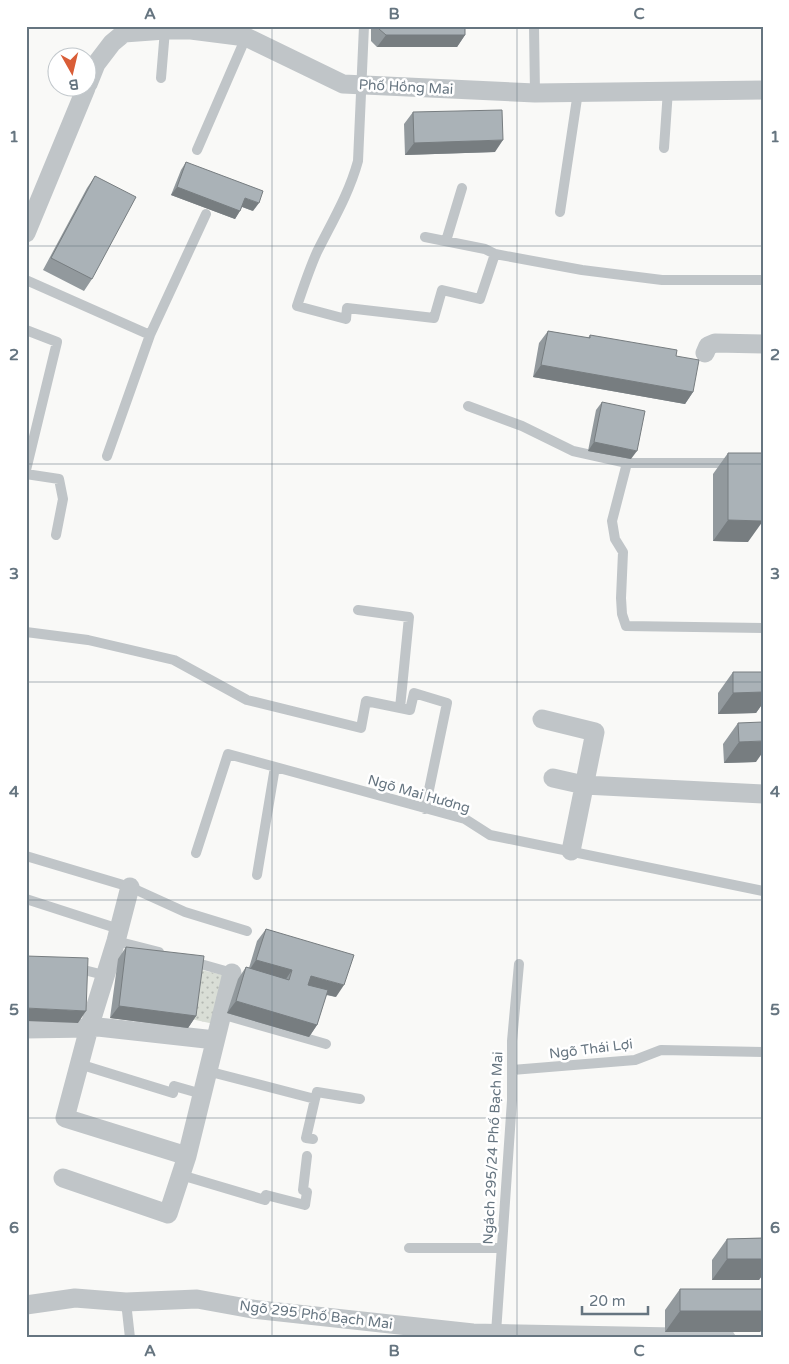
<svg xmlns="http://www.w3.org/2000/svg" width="789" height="1364" font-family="'Varela Round',sans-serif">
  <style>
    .park { fill: url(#park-dots) }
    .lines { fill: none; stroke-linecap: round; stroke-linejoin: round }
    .service { stroke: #c0c5c8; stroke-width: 10 }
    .minor { stroke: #c0c5c8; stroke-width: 19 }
    .wall { fill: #92999d }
    .shaded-wall { fill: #777d80 }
    .building { fill: #aab2b7; stroke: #777d80 }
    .grid { fill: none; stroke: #667580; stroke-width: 1; stroke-opacity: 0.55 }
    .labels { text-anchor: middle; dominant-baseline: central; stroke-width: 5; stroke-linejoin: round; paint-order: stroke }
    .street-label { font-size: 14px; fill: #667580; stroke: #fff }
    .neatline { fill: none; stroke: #667580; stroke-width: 2 }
    .grid-label { font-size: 16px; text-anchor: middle; font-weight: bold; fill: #667580 }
  </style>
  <defs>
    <pattern id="park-dots" width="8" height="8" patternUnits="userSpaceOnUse" patternTransform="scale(1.25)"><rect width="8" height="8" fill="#d9ded6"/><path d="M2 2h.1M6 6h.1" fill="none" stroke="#b4b9b3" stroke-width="1.8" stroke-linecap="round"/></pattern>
  </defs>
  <rect width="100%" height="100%" fill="#f9f9f7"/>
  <path class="park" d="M 197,969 L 228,976 L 214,1024 L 191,1019 Z"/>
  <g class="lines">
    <path class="service" d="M 364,26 L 358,161 C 349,194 332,222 317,252 C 309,270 303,288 297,306 L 346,319 L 347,308 L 434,318 L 442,290 L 480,299 L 495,254
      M 534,26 L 535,93
      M 161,78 L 165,30
      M 664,148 L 668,90
      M 197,150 L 246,37
      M 560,212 L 578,92
      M 425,237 L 485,249 L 495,254 L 582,270 L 662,280 L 763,280
      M 446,241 L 462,188
      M 26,280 L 150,335 L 107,456
      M 26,330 L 57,342 L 26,470
      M 150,335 L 206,214
      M 468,406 L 522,426 L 573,451 L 627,463 L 734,463
      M 627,463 L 612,521 L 615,539 L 623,552 L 621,598 L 622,614 L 626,626 L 763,628
      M 26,474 L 59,479 L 63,499 L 56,535
      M 358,610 L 409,617 L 400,708
      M 26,632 L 88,640 L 174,660 L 247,700 L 361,728 L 366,701 L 410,710 L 414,693 L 447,703 L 425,809
      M 196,853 L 228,754 L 465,819 L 490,835 L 763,891
      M 26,856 L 130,887 L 185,912 L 247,931
      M 257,875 L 275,767
      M 26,899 L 119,929
      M 116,941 L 159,952
      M 190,961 L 236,974
      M 76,968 L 104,975
      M 221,1014 L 326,1044
      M 79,1064 L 173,1093 L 174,1086 L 202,1094
      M 512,1070 L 635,1060 L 661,1050 L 763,1052
      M 207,1071 L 315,1099 L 306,1138 L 313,1139
      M 315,1099 L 317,1092 L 360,1099
      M 181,1175 L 265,1200 L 266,1195 L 305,1205 L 307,1192 L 303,1190 L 307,1156
      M 409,1248 L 501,1248
      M 126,1302 L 130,1338
      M 496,1333 L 512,1100 L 512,1041 L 519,964"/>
    <path class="minor" d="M 88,84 L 96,64 L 112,43 L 124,33 L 165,30 L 191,30 L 246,37 L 343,84 L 535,93 L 763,90
      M 26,233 L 86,88
      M 705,353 L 708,346 L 715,343 L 763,344
      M 542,719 L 595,732 L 571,851
      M 553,778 L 584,785 L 763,794
      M 26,1029 L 89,1028 L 116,941 L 130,887
      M 187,1156 L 65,1118 L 89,1028 L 98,1027 L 215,1040
      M 63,1178 L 168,1214 L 187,1156 L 232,973
      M 26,1305 L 75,1298 L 126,1302 L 197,1299 L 252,1309 L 473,1333 L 726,1338"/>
  </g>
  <path class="wall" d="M 371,26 L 465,26 L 465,35 L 457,47 L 377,47 L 371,41 Z
    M 413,112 L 495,152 L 405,155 L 404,124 Z
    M 186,162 L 253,211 L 242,207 L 235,219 L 171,195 L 181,170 Z
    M 95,176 L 92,279 L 84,291 L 43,270 L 87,188 Z
    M 548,331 L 588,338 L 590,335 L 676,356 L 693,392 L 685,404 L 533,377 L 539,343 Z
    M 602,402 L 631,459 L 588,451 L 596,410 Z
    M 728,453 L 748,542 L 713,541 L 713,474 Z
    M 733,672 L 763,672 L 763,703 L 756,713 L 718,714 L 718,693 Z
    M 738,723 L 756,762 L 724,763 L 723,744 Z
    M 266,929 L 336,997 L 326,995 L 317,1025 L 309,1037 L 227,1013 L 238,979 L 246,967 L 249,968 L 257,941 Z
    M 126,947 L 196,1016 L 188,1028 L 110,1018 L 118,959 Z
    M 763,1238 L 763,1274 L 759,1280 L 712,1280 L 712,1260 L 727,1239 Z
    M 680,1289 L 763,1289 L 763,1328 L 760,1332 L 665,1332 L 665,1310 Z"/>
  <path class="shaded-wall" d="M 604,26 L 615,26 L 603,28 Z
    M 386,35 L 465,35 L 457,47 L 377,47 Z
    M 503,140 L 495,152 L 405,155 L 414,143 Z
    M 177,187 L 240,211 L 235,219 L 171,195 Z
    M 245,198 L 259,203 L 253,211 L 240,206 Z
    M 541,365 L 693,392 L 685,404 L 533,377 Z
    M 594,442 L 637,451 L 631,459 L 588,451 Z
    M 728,520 L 763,521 L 748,542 L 713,541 Z
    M 763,692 L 763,703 L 756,713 L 718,714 L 733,693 Z
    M 763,741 L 763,752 L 756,762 L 724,763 L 739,742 Z
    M 256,960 L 292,970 L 284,982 L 248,972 Z
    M 311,976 L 344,985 L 336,997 L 302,988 Z
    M 236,1001 L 317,1025 L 309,1037 L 227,1013 Z
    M 119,1006 L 196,1016 L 188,1028 L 110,1018 Z
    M 26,1008 L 86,1011 L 78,1023 L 26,1021 Z
    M 727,1259 L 763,1259 L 763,1274 L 759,1280 L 712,1280 Z
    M 680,1311 L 763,1311 L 763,1328 L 760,1332 L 665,1332 Z"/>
  <path class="building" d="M 379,26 L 465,26 L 465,35 L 386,35 L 379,29 Z
    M 502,110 L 503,140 L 414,143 L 413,112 Z
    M 186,162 L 263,191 L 259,203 L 245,198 L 240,211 L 177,187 Z
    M 95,176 L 136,197 L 92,279 L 51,258 Z
    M 548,331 L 590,338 L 590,335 L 677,350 L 676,356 L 699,360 L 693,392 L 541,365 Z
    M 602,402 L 645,411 L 637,451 L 594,442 Z
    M 728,453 L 763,453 L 763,521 L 728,520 Z
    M 733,672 L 763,672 L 763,692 L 733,693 Z
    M 763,722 L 763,741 L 739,742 L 738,723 Z
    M 266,929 L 354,955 L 344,985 L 311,976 L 308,985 L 328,990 L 317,1025 L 236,1001 L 246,967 L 289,980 L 292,970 L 256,960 Z
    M 126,947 L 204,956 L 196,1016 L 119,1006 Z
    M 26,956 L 88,958 L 86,1011 L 26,1008 Z
    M 763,1238 L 763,1259 L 727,1259 L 727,1239 Z
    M 680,1289 L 763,1289 L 763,1311 L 680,1311 Z"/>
  <path class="grid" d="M 272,26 L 272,1338M 517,26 L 517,1338M 26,246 L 763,246M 26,464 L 763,464M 26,682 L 763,682M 26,900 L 763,900M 26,1118 L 763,1118"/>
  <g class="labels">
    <g class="street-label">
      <text transform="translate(406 87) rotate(3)">Phố Hồng Mai</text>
      <text transform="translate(419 794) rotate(16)">Ngõ Mai Hương</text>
      <text transform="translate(591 1049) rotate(-7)">Ngõ Thái Lợi</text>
      <text transform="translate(493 1148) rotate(-87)">Ngách 295/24 Phố Bạch Mai</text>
      <text transform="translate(316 1315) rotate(7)">Ngõ 295 Phố Bạch Mai</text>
    </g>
  </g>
  <rect width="789" height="1364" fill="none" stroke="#ffffff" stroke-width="55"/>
  <g transform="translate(72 72) rotate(172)"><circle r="24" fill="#ffffff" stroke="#c2c8cc"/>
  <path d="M0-4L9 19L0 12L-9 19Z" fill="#d95d37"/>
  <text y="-8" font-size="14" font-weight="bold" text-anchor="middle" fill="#667580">B</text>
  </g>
  <path d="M582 1306v8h66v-8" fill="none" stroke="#667580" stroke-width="2.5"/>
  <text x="589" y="1306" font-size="15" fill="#667580" stroke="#ffffff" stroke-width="4" paint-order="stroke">20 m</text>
  <rect x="28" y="28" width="734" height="1308" class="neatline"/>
  <g class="grid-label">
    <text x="150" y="19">A</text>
    <text x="394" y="19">B</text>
    <text x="639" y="19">C</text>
    <text x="14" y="142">1</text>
    <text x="775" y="142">1</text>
    <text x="14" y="360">2</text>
    <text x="775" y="360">2</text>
    <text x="14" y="579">3</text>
    <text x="775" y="579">3</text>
    <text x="14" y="797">4</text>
    <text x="775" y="797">4</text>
    <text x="14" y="1015">5</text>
    <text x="775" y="1015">5</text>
    <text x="14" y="1233">6</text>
    <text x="775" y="1233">6</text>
    <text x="150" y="1356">A</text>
    <text x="394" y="1356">B</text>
    <text x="639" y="1356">C</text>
  </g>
</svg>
